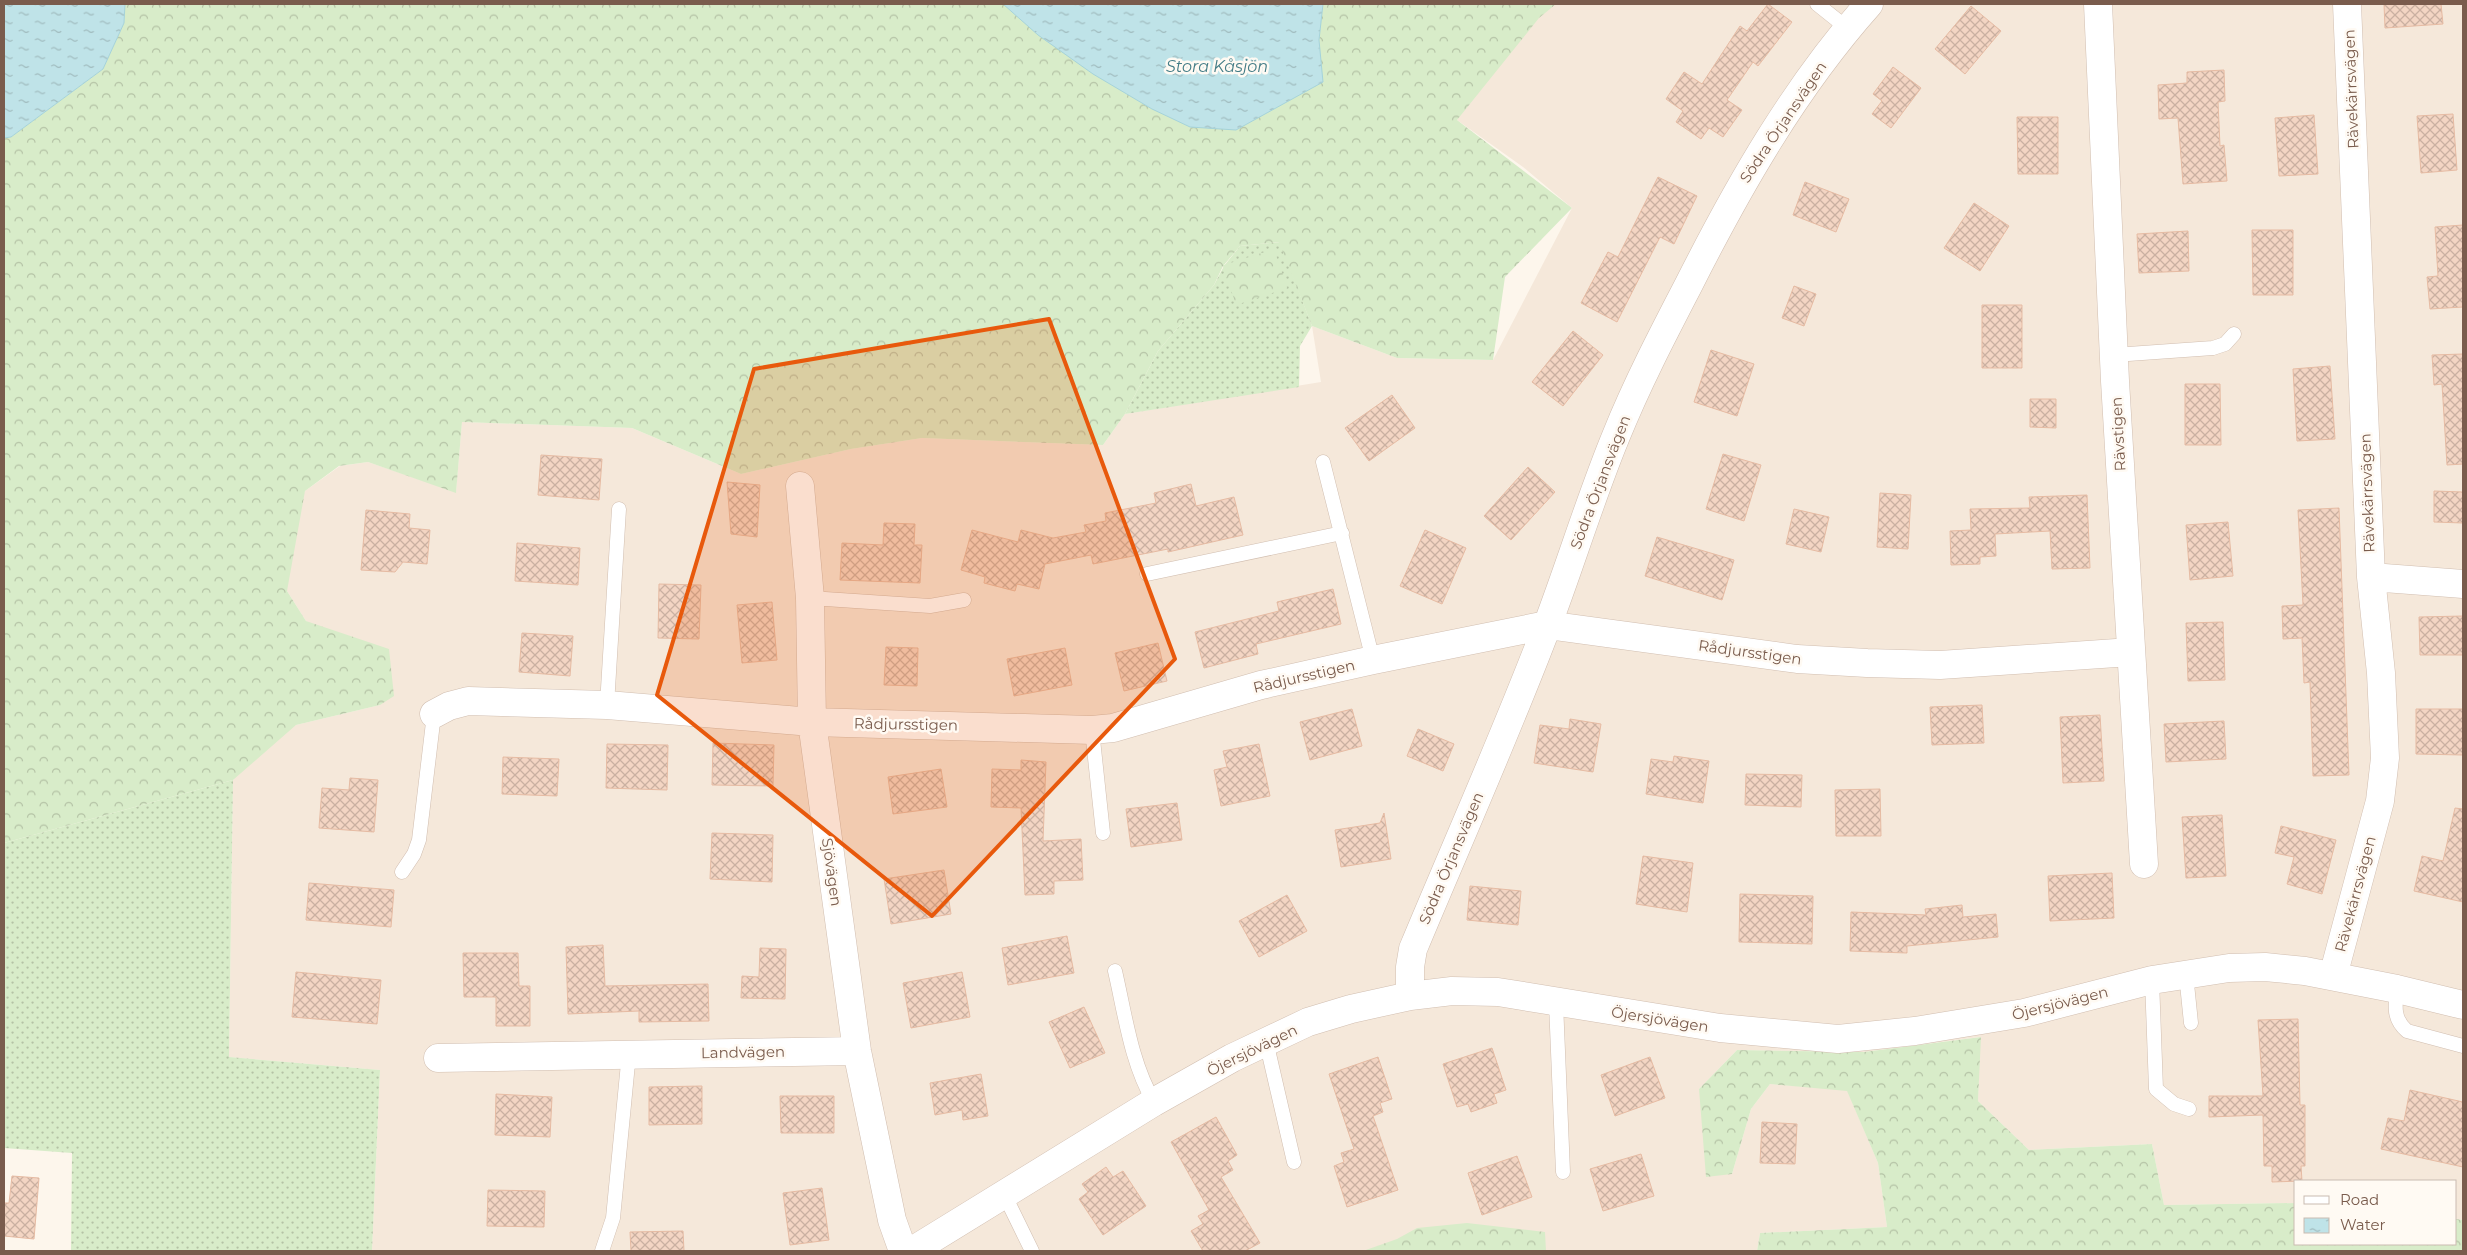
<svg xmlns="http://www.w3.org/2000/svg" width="2467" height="1255" font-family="Montserrat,sans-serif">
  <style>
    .residential { fill: #f5e8da }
    .grass { fill: url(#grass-dots) }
    .forest { fill: url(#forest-crowns) }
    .water { fill: url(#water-ripples); stroke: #a5d3da }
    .building { fill: url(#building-cross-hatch); stroke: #e6bba3 }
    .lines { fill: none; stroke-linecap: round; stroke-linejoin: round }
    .lane-casing { stroke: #d1beb0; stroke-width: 15 }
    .street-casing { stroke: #d1beb0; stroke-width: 29 }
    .lane { stroke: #fff; stroke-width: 14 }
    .street { stroke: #fff; stroke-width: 28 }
    .marked { fill: #e8590c; fill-opacity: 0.2; stroke: #e8590c; stroke-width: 4; stroke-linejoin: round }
    .labels { text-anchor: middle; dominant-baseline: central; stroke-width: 5; stroke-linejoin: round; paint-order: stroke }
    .street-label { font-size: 15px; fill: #7a5c4d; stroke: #fffaf3 }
    .water-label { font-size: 16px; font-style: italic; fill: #437c86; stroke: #fffaf3 }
  </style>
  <defs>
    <pattern id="grass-dots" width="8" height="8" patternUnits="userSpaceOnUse" patternTransform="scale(1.25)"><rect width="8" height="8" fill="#d8ecc9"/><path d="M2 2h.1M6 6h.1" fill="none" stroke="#b4c2a5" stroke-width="1.8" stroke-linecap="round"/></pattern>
    <pattern id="forest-crowns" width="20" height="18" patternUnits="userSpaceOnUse" patternTransform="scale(1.25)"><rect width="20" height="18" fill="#d8ecc9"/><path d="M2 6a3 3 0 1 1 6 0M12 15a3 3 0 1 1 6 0" fill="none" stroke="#b4c2a5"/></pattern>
    <pattern id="water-ripples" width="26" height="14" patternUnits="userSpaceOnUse" patternTransform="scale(1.25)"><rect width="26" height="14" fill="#bfe3e8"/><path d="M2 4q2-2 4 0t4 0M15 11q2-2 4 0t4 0" fill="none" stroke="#a0bbbe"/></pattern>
    <pattern id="building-cross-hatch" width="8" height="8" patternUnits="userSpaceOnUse" patternTransform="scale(1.25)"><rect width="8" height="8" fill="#f3d5c3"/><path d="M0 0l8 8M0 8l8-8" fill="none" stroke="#cab0a1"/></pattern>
  </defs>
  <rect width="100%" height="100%" fill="#fdf6ec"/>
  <path class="residential" d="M 1524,4 L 2463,4 L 2463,1220 L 2456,1219 L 2456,1181 L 2296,1181 L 2296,1203 L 2164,1205 L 2152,1144 L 2029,1150 L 1978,1101 L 1980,1037 L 1864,1052 L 1737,1050 L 1699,1089 L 1732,1174 L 1751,1109 L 1770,1084 L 1847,1090 L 1878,1163 L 1887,1227 L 1760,1233 L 1757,1251 L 372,1251 L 380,1070 L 229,1057 L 233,780 L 255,750 L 296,725 L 380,705 L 334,639 L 306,621 L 287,591 L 287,530 L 305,491 L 340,466 L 368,462 L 456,492 L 462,422 L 632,428 L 741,474 L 851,449 L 922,438 L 1103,445 L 1125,414 L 1321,382 L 1312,326 L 1397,358 L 1493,360 L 1572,208 L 1523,167 L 1457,120 Z"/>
  <path class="grass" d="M 1280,242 L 1312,326 L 1300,346 L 1299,387 L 1125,414 L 1158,351 L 1214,285 L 1224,266 L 1240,246 Z
    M 233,780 L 229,1057 L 380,1070 L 372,1251 L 71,1251 L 72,1153 L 4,1148 L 4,843 Z"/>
  <path class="forest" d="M 125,4 L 1003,4 C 1049,45 1099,77 1152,109 L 1322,82 L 1319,40 L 1323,4 L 1556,4 L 1539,18 L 1457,120 L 1572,208 L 1505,277 L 1493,360 L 1397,358 L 1312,326 L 1279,242 L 1240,246 L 1224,265 L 1274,249 L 1287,288 L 1236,305 L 1223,266 L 1214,285 L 1158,351 L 1125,414 L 1103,445 L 922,438 L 851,449 L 741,474 L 632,428 L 462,422 L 456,493 L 368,462 L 339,466 L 305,491 L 287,591 L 306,621 L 389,649 L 394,696 L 380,705 L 296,725 L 233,780 L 4,843 L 4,138 L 11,137 L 103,69 L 124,23 Z
    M 1981,1037 L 1978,1101 L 2029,1150 L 2152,1144 L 2164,1205 L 2296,1203 L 2296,1244 L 2456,1244 L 2456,1219 L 2463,1220 L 2463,1251 L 1757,1251 L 1760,1233 L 1887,1227 L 1878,1163 L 1847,1091 L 1770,1084 L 1751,1109 L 1732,1174 L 1706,1177 L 1699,1089 L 1737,1050 L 1864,1052 Z
    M 1467,1223 L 1545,1232 L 1546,1251 L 1363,1251 L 1397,1239 L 1417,1228 Z"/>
  <path class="water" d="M 4,4 L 125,4 L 124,23 L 103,69 L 11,137 L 4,138 Z
    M 1003,4 L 1323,4 L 1319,40 L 1323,82 L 1236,130 L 1190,127 L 1152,109 L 1093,74 L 1038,35 Z"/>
  <path class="building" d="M 1768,4 L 1792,22 L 1758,66 L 1753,62 L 1727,100 L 1742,110 L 1723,137 L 1709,128 L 1701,139 L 1676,122 L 1683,111 L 1666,99 L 1684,72 L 1702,84 L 1740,26 L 1747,31 Z
    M 2384,4 L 2441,4 L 2443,24 L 2385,28 Z
    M 1971,6 L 2001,31 L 1965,74 L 1935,49 Z
    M 1893,67 L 1921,88 L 1891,128 L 1872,114 L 1882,101 L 1873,94 Z
    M 2224,70 L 2225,101 L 2218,102 L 2220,146 L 2224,145 L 2227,181 L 2183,184 L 2178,118 L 2159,119 L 2158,85 L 2187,83 L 2187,72 Z
    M 2453,114 L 2457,170 L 2421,173 L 2417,116 Z
    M 2314,115 L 2318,174 L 2279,176 L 2275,118 Z
    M 2017,117 L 2058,117 L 2058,174 L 2018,174 Z
    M 1658,177 L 1697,196 L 1674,244 L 1660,237 L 1617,322 L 1581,303 L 1608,252 L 1618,257 Z
    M 1805,182 L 1849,199 L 1836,232 L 1793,215 Z
    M 1974,203 L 2009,226 L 1980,271 L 1944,248 Z
    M 2463,225 L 2463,307 L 2430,309 L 2427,277 L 2438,276 L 2435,227 Z
    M 2252,230 L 2293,230 L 2293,295 L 2253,295 Z
    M 2188,231 L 2189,271 L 2139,273 L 2137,234 Z
    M 1794,286 L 1816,294 L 1804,326 L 1782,318 Z
    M 1982,305 L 2022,305 L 2022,368 L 1982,368 Z
    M 1573,331 L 1603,355 L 1563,406 L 1532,382 Z
    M 1711,350 L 1754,364 L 1737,416 L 1694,402 Z
    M 2463,354 L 2463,464 L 2447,465 L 2442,384 L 2434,385 L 2432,355 Z
    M 2330,366 L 2335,439 L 2297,441 L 2293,369 Z
    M 2185,384 L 2220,384 L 2221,445 L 2185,445 Z
    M 1392,395 L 1415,428 L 1369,461 L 1345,428 Z
    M 2030,399 L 2056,399 L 2056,428 L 2030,427 Z
    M 1723,454 L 1761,465 L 1744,521 L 1706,509 Z
    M 541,455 L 602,459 L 599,500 L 538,495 Z
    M 1528,467 L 1555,492 L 1511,540 L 1484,516 Z
    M 727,482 L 760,485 L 757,537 L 731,534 Z
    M 1191,484 L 1196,506 L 1234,497 L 1243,535 L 1168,552 L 1168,549 L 1093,564 L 1091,555 L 1045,564 L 1039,589 L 1017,584 L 1015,591 L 984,583 L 985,577 L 961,570 L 972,530 L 1018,542 L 1021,530 L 1053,538 L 1086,532 L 1084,525 L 1106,521 L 1105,513 L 1156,503 L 1154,493 Z
    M 2434,491 L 2463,492 L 2463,523 L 2434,522 Z
    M 1880,493 L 1911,495 L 1908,549 L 1877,547 Z
    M 2087,495 L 2090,568 L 2052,569 L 2050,531 L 1995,534 L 1996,556 L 1980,557 L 1980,564 L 1951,565 L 1950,531 L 1971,530 L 1970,509 L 2030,508 L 2029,497 Z
    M 2339,508 L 2349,775 L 2313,776 L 2310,682 L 2304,683 L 2302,638 L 2283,639 L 2282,606 L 2303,605 L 2298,510 Z
    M 1794,509 L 1829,517 L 1821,552 L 1786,544 Z
    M 366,510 L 410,514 L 409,528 L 430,530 L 427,564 L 403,562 L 395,572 L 361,570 Z
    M 2228,522 L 2233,576 L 2190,580 L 2186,525 Z
    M 884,523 L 915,524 L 914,545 L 922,545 L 920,583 L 840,580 L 842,543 L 883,545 Z
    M 1425,530 L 1466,548 L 1442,604 L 1400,586 Z
    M 1657,537 L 1734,560 L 1722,600 L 1645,576 Z
    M 517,543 L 580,548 L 578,585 L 515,581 Z
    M 659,584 L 701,585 L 699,639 L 658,638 Z
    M 1333,589 L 1341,624 L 1256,644 L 1258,654 L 1204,668 L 1195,632 L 1279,611 L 1277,602 Z
    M 772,602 L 777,660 L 742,663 L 737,605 Z
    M 2463,616 L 2463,655 L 2420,655 L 2419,617 Z
    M 2223,622 L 2225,680 L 2188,681 L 2186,623 Z
    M 522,633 L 573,636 L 570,676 L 519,672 Z
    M 1158,643 L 1167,681 L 1124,691 L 1115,653 Z
    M 886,647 L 918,648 L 917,686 L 884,685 Z
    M 1065,648 L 1072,685 L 1014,696 L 1007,659 Z
    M 1982,705 L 1984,743 L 1932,745 L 1930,707 Z
    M 1352,709 L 1362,746 L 1310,760 L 1300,722 Z
    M 2416,709 L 2463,709 L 2463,755 L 2416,754 Z
    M 2100,715 L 2104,781 L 2063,783 L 2060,717 Z
    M 1570,719 L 1601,724 L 1593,772 L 1534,763 L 1540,725 L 1569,729 Z
    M 2224,721 L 2226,759 L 2166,762 L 2164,724 Z
    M 1418,729 L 1454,744 L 1443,771 L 1407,756 Z
    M 713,743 L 774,745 L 773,786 L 712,785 Z
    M 607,744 L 668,745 L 667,790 L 606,788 Z
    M 1259,744 L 1270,796 L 1221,806 L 1214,770 L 1227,767 L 1223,751 Z
    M 1674,756 L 1709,761 L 1703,803 L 1646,794 L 1651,759 L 1673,762 Z
    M 503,757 L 559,759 L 557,796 L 502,794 Z
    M 1021,760 L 1046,762 L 1043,841 L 1081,839 L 1083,880 L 1054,881 L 1054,894 L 1025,895 L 1021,808 L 991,807 L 992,769 L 1021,770 Z
    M 941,769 L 947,807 L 893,814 L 888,777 Z
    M 1746,774 L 1802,775 L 1801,807 L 1745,805 Z
    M 350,778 L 378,780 L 374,832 L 319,828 L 322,788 L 349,790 Z
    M 1880,789 L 1881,836 L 1836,836 L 1835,790 Z
    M 1177,803 L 1182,840 L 1131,847 L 1126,809 Z
    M 2455,808 L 2463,809 L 2463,902 L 2414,891 L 2422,856 L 2443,861 Z
    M 1384,813 L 1391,859 L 1341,867 L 1335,830 L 1380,823 Z
    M 2222,815 L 2226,876 L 2186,878 L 2182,817 Z
    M 2281,826 L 2336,840 L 2322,894 L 2287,884 L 2294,857 L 2275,853 Z
    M 712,833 L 773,835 L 772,882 L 710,879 Z
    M 1643,856 L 1693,863 L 1687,912 L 1636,904 Z
    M 944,870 L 951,914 L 891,924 L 884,879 Z
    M 2112,873 L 2114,918 L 2050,921 L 2048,876 Z
    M 309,883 L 394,890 L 391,927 L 306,920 Z
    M 1470,886 L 1521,891 L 1518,925 L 1467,920 Z
    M 1740,894 L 1813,896 L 1812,944 L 1739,942 Z
    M 1287,895 L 1307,931 L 1259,957 L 1239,921 Z
    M 1962,905 L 1963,917 L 1996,914 L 1998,937 L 1907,946 L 1907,953 L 1850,951 L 1851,912 L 1926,915 L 1925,909 Z
    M 1067,936 L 1074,973 L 1008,985 L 1002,948 Z
    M 603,945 L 605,986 L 708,984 L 709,1021 L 639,1022 L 639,1011 L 568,1014 L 566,947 Z
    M 760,948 L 786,949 L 785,999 L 741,998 L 742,976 L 759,977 Z
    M 463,953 L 518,953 L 519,986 L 530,986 L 530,1026 L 496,1026 L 496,997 L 464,997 Z
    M 296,972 L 381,980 L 377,1024 L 292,1017 Z
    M 962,972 L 970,1017 L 911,1028 L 903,983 Z
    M 1084,1007 L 1105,1053 L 1070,1068 L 1049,1022 Z
    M 2298,1019 L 2300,1105 L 2305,1105 L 2305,1166 L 2301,1166 L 2302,1181 L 2272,1182 L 2272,1166 L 2264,1166 L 2263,1115 L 2209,1117 L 2209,1096 L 2263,1096 L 2258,1020 Z
    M 1492,1048 L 1506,1090 L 1494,1094 L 1497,1103 L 1471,1112 L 1468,1104 L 1457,1107 L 1443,1064 Z
    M 1378,1057 L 1392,1099 L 1380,1103 L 1383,1112 L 1373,1116 L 1398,1190 L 1347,1207 L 1334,1166 L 1344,1162 L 1341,1153 L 1354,1149 L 1329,1074 Z
    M 1650,1057 L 1665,1098 L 1615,1116 L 1601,1075 Z
    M 981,1074 L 988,1116 L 963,1120 L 962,1110 L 935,1115 L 930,1083 Z
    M 702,1086 L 702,1124 L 649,1125 L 649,1087 Z
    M 2410,1090 L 2463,1102 L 2463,1167 L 2381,1149 L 2388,1118 L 2404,1121 Z
    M 496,1094 L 552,1097 L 550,1137 L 495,1135 Z
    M 780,1096 L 834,1096 L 834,1133 L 781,1133 Z
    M 1216,1117 L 1237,1155 L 1228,1161 L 1233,1170 L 1221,1177 L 1260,1243 L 1245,1251 L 1203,1251 L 1191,1231 L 1203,1224 L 1198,1216 L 1209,1210 L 1171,1142 Z
    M 1762,1122 L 1797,1124 L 1795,1164 L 1760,1163 Z
    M 1641,1154 L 1654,1196 L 1603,1211 L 1590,1169 Z
    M 1517,1156 L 1532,1197 L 1482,1215 L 1468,1173 Z
    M 1106,1167 L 1113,1177 L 1123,1171 L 1146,1206 L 1103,1235 L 1079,1199 L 1088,1192 L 1082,1184 Z
    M 12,1176 L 39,1178 L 34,1239 L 4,1236 L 4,1203 L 9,1203 Z
    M 822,1188 L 829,1240 L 790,1245 L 783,1193 Z
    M 488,1190 L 545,1191 L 544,1227 L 487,1226 Z
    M 683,1231 L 684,1251 L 631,1251 L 630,1232 Z"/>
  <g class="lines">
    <defs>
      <path id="lane" d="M 1817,4 L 1847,28
        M 2114,355 L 2213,348 L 2225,344 L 2234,334
        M 1323,462 L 1373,660
        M 1147,574 L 1342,533
        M 810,598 L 930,606 L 964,600
        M 607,705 L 619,509
        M 1092,730 L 1103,833
        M 402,872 L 414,854 L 419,840 L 434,714
        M 1115,971 C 1125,1014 1131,1063 1154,1102
        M 2186,974 L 2191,1023
        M 2152,980 L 2156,1089 L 2174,1104 L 2189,1109
        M 2397,989 C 2395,1006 2393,1019 2407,1031 L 2463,1046
        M 1556,1003 L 1563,1172
        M 1266,1041 L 1294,1162
        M 1001,1198 L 1009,1204 L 1032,1251
        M 602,1251 L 613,1218 L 629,1053"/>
      <path id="street" d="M 2098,4 L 2115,381 L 2144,864
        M 800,486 L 810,598 L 812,722 L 857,1051 L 892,1220 L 903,1251
        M 2371,577 L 2463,584
        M 434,714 L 449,706 L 468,701 L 607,705 L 812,722 L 1092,730 L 1113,728 L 1261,685 L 1373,660 L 1547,625 L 1797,659 L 1867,663 L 1940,665 L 2131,652
        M 2333,976 L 2380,801 L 2385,758 L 2381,673 L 2371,577 L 2347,4
        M 1410,996 L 1410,967 L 1413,949 C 1458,841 1506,734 1547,626 C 1571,563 1590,499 1616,436 C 1637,384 1663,334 1689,284 C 1739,185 1795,87 1869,4
        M 438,1058 L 857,1051
        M 912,1251 L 1154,1102 L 1232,1058 L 1308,1022 L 1351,1009 L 1410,996 L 1452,991 L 1498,992 L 1720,1028 L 1838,1039 L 1915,1031 L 2024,1013 L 2152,980 L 2229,968 L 2265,967 L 2305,971 L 2397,989 L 2463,1005"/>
    </defs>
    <use href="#lane" class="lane-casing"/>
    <use href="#street" class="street-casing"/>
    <use href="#lane" class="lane"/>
    <use href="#street" class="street"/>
  </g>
  <path class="marked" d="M 1049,319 L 1175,659 L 932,916 L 657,695 L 754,369 Z"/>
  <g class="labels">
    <g class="street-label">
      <text transform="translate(2351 89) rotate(-92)">Rävekärrsvägen</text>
      <text transform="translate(1783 122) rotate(-56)">Södra Örjansvägen</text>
      <text transform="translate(2118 434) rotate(-93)">Rävstigen</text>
      <text transform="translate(1600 482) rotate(-69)">Södra Örjansvägen</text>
      <text transform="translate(2367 493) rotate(-92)">Rävekärrsvägen</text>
      <text transform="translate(1750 652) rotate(8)">Rådjursstigen</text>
      <text transform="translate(1304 676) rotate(-13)">Rådjursstigen</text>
      <text transform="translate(906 724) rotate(1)">Rådjursstigen</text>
      <text transform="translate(1451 858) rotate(-67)">Södra Örjansvägen</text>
      <text transform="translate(832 872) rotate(82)">Sjövägen</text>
      <text transform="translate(2355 894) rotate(-75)">Rävekärrsvägen</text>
      <text transform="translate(2060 1003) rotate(-14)">Öjersjövägen</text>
      <text transform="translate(1660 1019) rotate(9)">Öjersjövägen</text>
      <text transform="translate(1252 1050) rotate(-26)">Öjersjövägen</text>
      <text transform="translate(743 1052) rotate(-1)">Landvägen</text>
    </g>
    <g class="water-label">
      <text x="1217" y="66">Stora Kåsjön</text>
    </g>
  </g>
  <rect width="2467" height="1255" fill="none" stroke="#7a5c4d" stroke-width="10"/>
  <rect x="2294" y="1180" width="162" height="65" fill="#fffaf3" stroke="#cabbb1"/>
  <rect x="2304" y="1196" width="25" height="8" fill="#ffffff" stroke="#cabbb1"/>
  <text x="2340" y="1205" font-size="15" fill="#7a5c4d">Road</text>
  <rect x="2304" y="1218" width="25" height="15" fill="url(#water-ripples)" stroke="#cabbb1"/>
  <text x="2340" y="1230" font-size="15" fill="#7a5c4d">Water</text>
</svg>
